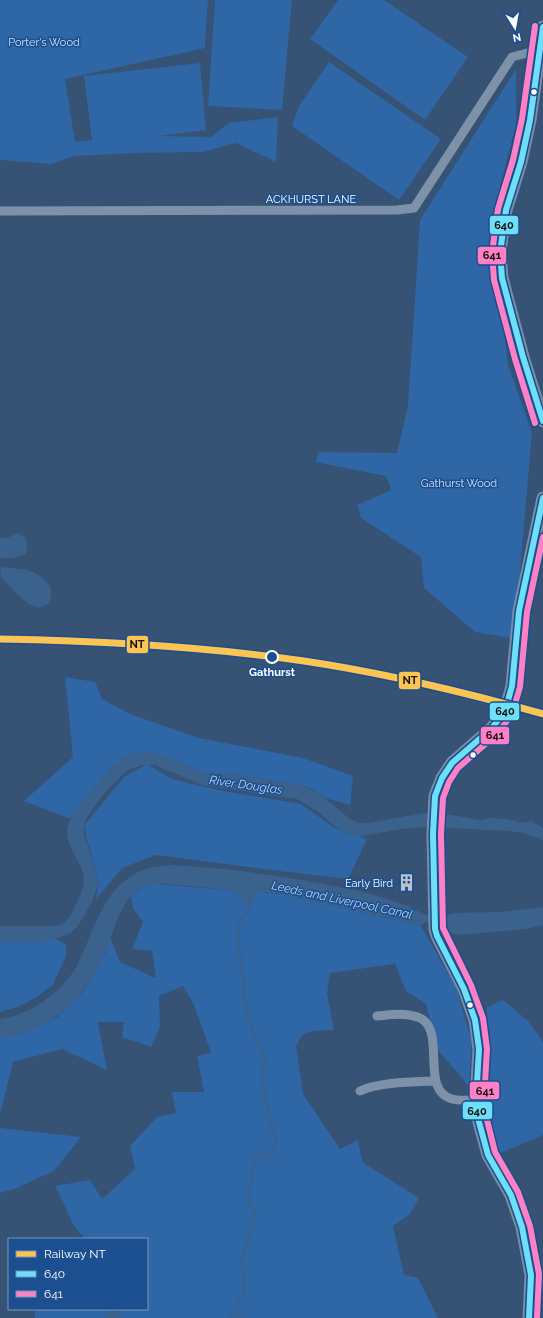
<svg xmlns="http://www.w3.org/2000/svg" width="543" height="1318" font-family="Raleway,sans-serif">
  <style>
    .green { fill: #2f66a5 }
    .water { fill: #3b618d }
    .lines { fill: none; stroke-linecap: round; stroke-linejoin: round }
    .stream { stroke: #3b618d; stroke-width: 2.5 }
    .minor { stroke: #7d92a8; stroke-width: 9 }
    .secondary { stroke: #798da4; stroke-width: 13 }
    .bus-1-casing { stroke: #1b4f8f; stroke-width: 9 }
    .bus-2-casing { stroke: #1b4f8f; stroke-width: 9 }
    .bus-1 { stroke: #6ddff8; stroke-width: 6 }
    .bus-2 { stroke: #ff80c5; stroke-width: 6 }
    .rail-1-casing { stroke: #1b4f8f; stroke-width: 10 }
    .rail-1 { stroke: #fcc553; stroke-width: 7 }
    .bus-dot { fill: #fff; stroke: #1b4f8f; stroke-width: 1.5 }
    .stop-dot { fill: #1b4f8f; stroke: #fff; stroke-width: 2 }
    .labels { text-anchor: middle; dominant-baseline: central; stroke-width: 3; stroke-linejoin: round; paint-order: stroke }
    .park-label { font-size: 11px; fill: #cfe3fa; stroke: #1b4f8f }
    .street-label { font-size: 11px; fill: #fff; stroke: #1b4f8f }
    .stop-label { font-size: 11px; font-weight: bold; fill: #fff; stroke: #1b4f8f }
    .poi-label { font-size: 11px; fill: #fff; stroke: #1b4f8f; text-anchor: end }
    .water-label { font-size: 12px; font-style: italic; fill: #b5d3f5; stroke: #1b4f8f }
    .line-badge { stroke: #1b4f8f; stroke-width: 1.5 }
    .pale-badge-label { font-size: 11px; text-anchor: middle; font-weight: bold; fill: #111 }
  </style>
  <rect width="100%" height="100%" fill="#365274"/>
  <path class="green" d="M 0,0 L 208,0 L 205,48 L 65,79 L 75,142 L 92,140 L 84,76 L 200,63 L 206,130 L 159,136 L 211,137 L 229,123 L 278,117 L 276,162 L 236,143 L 202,152 L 133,153 L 74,156 L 52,164 L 0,160 Z
    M 215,0 L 292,0 L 282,110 L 208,106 Z
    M 338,0 L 384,0 L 468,57 L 425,120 L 310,39 Z
    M 329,62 L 441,139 L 399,200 L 292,126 L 299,106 Z
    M 516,69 L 516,124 L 491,223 L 508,365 L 532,433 L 519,583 L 510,638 L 475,632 L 424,588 L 421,557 L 361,518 L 357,505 L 391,490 L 386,476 L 315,462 L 319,452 L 397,453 L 408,406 L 420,220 Z
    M 65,677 L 95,682 L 102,699 L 130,714 L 199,738 L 303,758 L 353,776 L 350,805 L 325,798 L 311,788 L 304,786 L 252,777 L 204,773 L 161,755 L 143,752 L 126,756 L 112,767 L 91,792 L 71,819 L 24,801 L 73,757 Z
    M 147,764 L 172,779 L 218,790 L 301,804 L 333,827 L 367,839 L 348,879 L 271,870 L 156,855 L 122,868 L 96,899 L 99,882 L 86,836 L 85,824 L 124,777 Z
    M 153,885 L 170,885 L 226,890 L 235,892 L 245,901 L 253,893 L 258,892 L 284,894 L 421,926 L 456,987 L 472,1042 L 469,1086 L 437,1049 L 426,1004 L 406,991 L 395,964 L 330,973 L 327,994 L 334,1030 L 314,1031 L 306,1033 L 301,1037 L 296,1046 L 303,1094 L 340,1149 L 358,1140 L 362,1162 L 419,1198 L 410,1214 L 393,1226 L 404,1275 L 418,1278 L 438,1318 L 121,1318 L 118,1309 L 147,1309 L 147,1239 L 85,1239 L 74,1226 L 55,1186 L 90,1180 L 102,1199 L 135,1169 L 130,1146 L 157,1117 L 176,1113 L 172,1092 L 204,1092 L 197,1056 L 211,1053 L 194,1005 L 183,986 L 159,996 L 160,1027 L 151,1047 L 122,1037 L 124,1022 L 98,1022 L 107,1070 L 62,1049 L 13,1062 L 0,1114 L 0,1038 L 56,1018 L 71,1004 L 84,990 L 106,952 L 110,937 L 120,962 L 156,978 L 152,951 L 132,949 L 143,922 L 133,908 L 131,896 L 141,888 Z
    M 56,939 L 66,944 L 66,956 L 53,985 L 35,998 L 18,1007 L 0,1012 L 0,942 L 16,942 Z
    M 503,1000 L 527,1020 L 543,1042 L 543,1135 L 492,1157 L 488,1077 L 487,1007 Z
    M 0,1128 L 81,1137 L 54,1171 L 14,1189 L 0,1193 Z
    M 35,1309 L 115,1309 L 109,1311 L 105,1318 L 35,1318 Z"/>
  <path class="water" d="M 18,533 C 27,537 30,545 25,554 L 13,558 L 0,558 L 0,538 L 7,538 Z
    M 0,567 C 15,569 29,567 41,577 C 44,579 48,583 50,586 C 54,596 49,610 36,607 C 24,604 10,586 1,577 Z
    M 143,752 L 161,755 L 204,773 L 252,777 L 304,786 L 317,792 L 350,819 L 356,822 L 369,823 L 423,813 L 446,814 L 481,820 L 488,818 L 507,819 L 522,823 L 532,821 L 543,828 L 543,841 L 536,837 L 523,833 L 508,831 L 428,827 L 401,829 L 364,836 L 351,836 L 336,827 L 317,811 L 297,799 L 202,785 L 155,765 L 143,765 L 128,770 L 123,774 L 103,795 L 88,815 L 85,824 L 84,834 L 99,882 L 91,904 L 78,926 L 71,933 L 56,939 L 36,943 L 0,942 L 0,926 L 55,926 C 65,925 70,917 74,908 C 78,900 84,889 84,880 C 84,862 62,845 68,825 C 75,806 105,775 119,760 L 126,756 Z
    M 173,865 L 235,870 L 296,879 L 350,889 L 371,894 L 408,906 L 425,915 L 442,916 L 456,913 L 501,912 L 543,907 L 543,925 L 525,929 L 461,935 L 450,933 L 440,924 L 426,922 L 421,926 L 284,894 L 266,892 L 253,893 L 255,899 L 251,907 L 235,892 L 226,890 C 204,888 162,880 142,888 C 120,897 114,934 105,953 C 85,997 51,1033 0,1038 L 0,1019 C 30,1015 61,993 76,967 C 93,936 98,899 130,877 C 135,874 140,870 146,869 C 155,866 164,866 173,865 Z
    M 115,1309 L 118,1309 L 121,1318 L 105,1318 L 109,1311 Z"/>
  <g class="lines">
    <path class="stream" d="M 231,1318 L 233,1312
      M 241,1318 L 233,1312 L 238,1301 L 245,1293 L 242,1260 L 255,1214 L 250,1204 L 249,1190 L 257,1154 L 270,1155 L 276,1144 L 265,1099 L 261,1067 L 266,1059 L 248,1021 L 237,930 L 242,919 L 250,907 L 250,902"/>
    <path class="minor" d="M 0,211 L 397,210 L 414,208 L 512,57 L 539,50
      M 377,1016 C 390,1015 407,1012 420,1018 C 447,1031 419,1090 452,1099 C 459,1101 469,1100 476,1100
      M 360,1091 C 379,1082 414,1082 436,1081"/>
    <path class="secondary" d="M 543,27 L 530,120 L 521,162 L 506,210 L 503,227 L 500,253 L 502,278 L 523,357 L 543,421
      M 529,1318 L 531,1275 L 522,1227 L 511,1195 L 488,1155 L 479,1122 L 476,1100 L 479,1049 L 475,1020 L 464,989 L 437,936 L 435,929 L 433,834 L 435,796 L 442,778 L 452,763 L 492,728 L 505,711 L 512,686 L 519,611 L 543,498"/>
    <defs>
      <path id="bus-1" d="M 543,27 L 530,120 L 521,162 L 506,210 L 500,253 L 502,278 L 523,357 L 543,421
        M 529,1318 L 531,1275 L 522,1227 L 511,1195 L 488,1155 L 479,1122 L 476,1100 L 479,1049 L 475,1020 L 464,989 L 437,936 L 435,929 L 433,834 L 435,796 L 442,778 L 452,763 L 492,728 L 505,711 L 512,686 L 519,611 L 543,498"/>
      <path id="bus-2" d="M 535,26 L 522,119 L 513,160 L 498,209 L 492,253 L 494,280 L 515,359 L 535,423
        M 537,1318 L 539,1274 L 530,1226 L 518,1192 L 495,1152 L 487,1120 L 484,1100 L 487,1049 L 483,1018 L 471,985 L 443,928 L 441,834 L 443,798 L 449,782 L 458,768 L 498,733 L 512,714 L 520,687 L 527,612 L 543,537"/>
    </defs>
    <use href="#bus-1" class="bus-1-casing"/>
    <use href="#bus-2" class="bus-2-casing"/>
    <use href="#bus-1" class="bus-1"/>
    <use href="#bus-2" class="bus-2"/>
    <defs>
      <path id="rail-1" d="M 0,639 C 102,641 203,646 304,661 C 385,673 464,692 543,714"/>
    </defs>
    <use href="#rail-1" class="rail-1-casing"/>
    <use href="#rail-1" class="rail-1"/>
  </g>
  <defs>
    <symbol id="building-bare" viewBox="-9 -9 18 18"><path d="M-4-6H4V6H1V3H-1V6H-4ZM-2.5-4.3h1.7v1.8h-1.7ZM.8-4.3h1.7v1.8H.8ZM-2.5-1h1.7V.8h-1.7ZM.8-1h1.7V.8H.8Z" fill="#b9c2ce" stroke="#1b4f8f" stroke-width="2.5" paint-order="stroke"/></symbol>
  </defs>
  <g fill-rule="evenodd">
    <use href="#building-bare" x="394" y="870" width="25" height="25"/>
  </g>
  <g class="bus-dot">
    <circle cx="534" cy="92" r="3.5"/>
    <circle cx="473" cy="755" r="3.5"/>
    <circle cx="470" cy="1005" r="3.5"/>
  </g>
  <circle class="stop-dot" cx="272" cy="657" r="6"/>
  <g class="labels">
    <g class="park-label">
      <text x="44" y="42">Porter's Wood</text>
      <text x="459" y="483">Gathurst Wood</text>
    </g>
    <g class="street-label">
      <text x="311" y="199">ACKHURST LANE</text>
    </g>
    <g class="stop-label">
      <text x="272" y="672">Gathurst</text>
    </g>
    <g class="poi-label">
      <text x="393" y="883">Early Bird</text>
    </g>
    <g class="water-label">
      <text transform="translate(246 785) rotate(8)">River Douglas</text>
      <text transform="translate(342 900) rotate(12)">Leeds and Liverpool Canal</text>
    </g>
  </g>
  <g class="line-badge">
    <rect x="489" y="215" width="30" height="20" rx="4" fill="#6ddff8"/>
    <rect x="477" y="246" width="30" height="19" rx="4" fill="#ff80c5"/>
    <rect x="126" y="635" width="23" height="19" rx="4" fill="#fcc553"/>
    <rect x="398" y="671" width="23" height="19" rx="4" fill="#fcc553"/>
    <rect x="489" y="702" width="31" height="19" rx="4" fill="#6ddff8"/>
    <rect x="480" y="726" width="30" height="19" rx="4" fill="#ff80c5"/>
    <rect x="469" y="1081" width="31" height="19" rx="4" fill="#ff80c5"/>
    <rect x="462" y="1101" width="31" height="19" rx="4" fill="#6ddff8"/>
  </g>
  <g class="pale-badge-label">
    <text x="504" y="229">640</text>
    <text x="492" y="259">641</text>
    <text x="137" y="648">NT</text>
    <text x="410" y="684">NT</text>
    <text x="505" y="715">640</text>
    <text x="495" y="739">641</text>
    <text x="485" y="1095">641</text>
    <text x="477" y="1115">640</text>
  </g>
  <rect x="8" y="1238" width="140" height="72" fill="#1b4f8f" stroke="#7695bc"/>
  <rect x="16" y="1251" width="20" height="6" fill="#fcc553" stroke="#7695bc"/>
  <text x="44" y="1258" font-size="12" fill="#ffffff">Railway NT</text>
  <rect x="16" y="1271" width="20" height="6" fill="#6ddff8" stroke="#7695bc"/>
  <text x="44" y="1278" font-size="12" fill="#ffffff">640</text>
  <rect x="16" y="1291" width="20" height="6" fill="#ff80c5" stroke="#7695bc"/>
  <text x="44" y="1298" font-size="12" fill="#ffffff">641</text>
  <g transform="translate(515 28) rotate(169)" stroke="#1b4f8f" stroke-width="3" paint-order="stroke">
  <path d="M0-3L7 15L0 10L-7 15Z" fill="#ffffff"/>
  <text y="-6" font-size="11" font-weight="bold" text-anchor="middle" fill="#ffffff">N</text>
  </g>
</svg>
